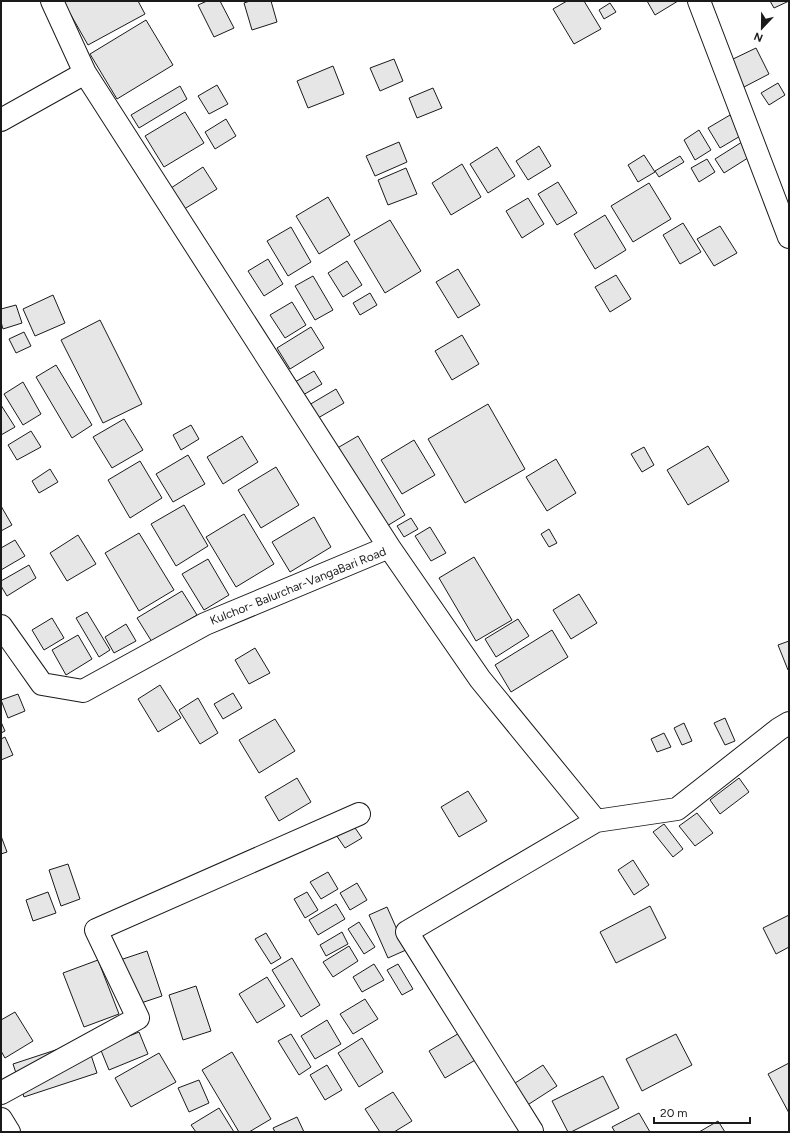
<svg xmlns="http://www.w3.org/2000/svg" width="790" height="1133" font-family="Figtree,sans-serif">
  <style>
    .building { fill: #e6e6e6; stroke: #1a1a1a }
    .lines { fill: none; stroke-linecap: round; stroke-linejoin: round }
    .street-casing { stroke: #1a1a1a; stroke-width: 24 }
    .street { stroke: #fff; stroke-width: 22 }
    .labels { text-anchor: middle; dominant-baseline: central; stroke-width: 3; stroke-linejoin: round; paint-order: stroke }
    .street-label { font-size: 12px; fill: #1a1a1a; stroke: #fff }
  </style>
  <rect width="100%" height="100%" fill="#fff"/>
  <path class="building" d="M 63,1 L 138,1 L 145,14 L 88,45 Z
    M 207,1 L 220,1 L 234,28 L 214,37 L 198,5 Z
    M 250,1 L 271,1 L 277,22 L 252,30 L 244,3 Z
    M 567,1 L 584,1 L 601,29 L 574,44 L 553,9 Z
    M 647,1 L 678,1 L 655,15 Z
    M 770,1 L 789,1 L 774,8 Z
    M 610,3 L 616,12 L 604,19 L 599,10 Z
    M 146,20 L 173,65 L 117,99 L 90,54 Z
    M 756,48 L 769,74 L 744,87 L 731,60 Z
    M 394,59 L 403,81 L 380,91 L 370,68 Z
    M 333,66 L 344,94 L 308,108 L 297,81 Z
    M 778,83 L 785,95 L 769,105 L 761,93 Z
    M 217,85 L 228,104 L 209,114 L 198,96 Z
    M 180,86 L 187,99 L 139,128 L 131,115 Z
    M 433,88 L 442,108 L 417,118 L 409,98 Z
    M 185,112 L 204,143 L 164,167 L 145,136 Z
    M 730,115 L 742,135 L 720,148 L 708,128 Z
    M 226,119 L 236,136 L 215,149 L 205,132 Z
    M 699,130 L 711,150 L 695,160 L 684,140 Z
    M 399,142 L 407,162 L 375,176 L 366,156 Z
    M 742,142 L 751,156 L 724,173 L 715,159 Z
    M 539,146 L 551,166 L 528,180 L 516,161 Z
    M 497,147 L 515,176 L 488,193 L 470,164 Z
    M 644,155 L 655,172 L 638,182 L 628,165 Z
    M 680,156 L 684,162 L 659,177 L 655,171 Z
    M 707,159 L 715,172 L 699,182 L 691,168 Z
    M 462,164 L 481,197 L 451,215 L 432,183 Z
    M 203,167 L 217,189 L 181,211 L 168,190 Z
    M 406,168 L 417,194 L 388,205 L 378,180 Z
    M 558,182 L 577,213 L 557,225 L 538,194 Z
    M 649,183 L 671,219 L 633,242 L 611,206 Z
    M 328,197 L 350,235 L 319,254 L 296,216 Z
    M 528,198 L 544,224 L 522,238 L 506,211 Z
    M 605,215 L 626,250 L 595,269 L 574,234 Z
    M 390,220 L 421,271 L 385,293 L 354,241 Z
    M 683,223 L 701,252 L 680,264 L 663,235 Z
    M 720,226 L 737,253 L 714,266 L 697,239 Z
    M 291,227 L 311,262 L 288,276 L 267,241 Z
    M 268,259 L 283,284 L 264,296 L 248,271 Z
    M 347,261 L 362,285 L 343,297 L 328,273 Z
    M 458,269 L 480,305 L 458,318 L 436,282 Z
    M 616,275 L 631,299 L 610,312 L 595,287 Z
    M 313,276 L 333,310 L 315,320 L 295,286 Z
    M 370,293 L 377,305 L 360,315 L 353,303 Z
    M 53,295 L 65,323 L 35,336 L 23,309 Z
    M 292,302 L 306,325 L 285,338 L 270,315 Z
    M 16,305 L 22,323 L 3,329 L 1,322 L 1,309 Z
    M 100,320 L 142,404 L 103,423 L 61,340 Z
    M 311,327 L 324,348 L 290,369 L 277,348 Z
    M 24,332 L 31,346 L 16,353 L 9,339 Z
    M 462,335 L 479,364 L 452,380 L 435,351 Z
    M 56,365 L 92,425 L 72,438 L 36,377 Z
    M 314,371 L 322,384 L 303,395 L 295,382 Z
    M 23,382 L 41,414 L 23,425 L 4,394 Z
    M 336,389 L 344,403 L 318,418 L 309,405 Z
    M 488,404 L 525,469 L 465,503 L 428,439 Z
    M 1,405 L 15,427 L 1,435 Z
    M 124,419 L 143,450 L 112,468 L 93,437 Z
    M 191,425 L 199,439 L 181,450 L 173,435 Z
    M 31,431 L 41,447 L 17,460 L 8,445 Z
    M 242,436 L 258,462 L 223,484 L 207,457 Z
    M 358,436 L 405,515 L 382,529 L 334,450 Z
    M 414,440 L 435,475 L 402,494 L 381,460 Z
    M 708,446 L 729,481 L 688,505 L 667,470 Z
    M 644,447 L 654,465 L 642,472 L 631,454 Z
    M 188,455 L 205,484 L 173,502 L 156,474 Z
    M 556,459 L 576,493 L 547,511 L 526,477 Z
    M 140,461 L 162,498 L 130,518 L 108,480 Z
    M 276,467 L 299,505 L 261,528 L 238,490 Z
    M 50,469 L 58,482 L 39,493 L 32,481 Z
    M 184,505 L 208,546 L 176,566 L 151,524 Z
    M 1,506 L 12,525 L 1,531 Z
    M 244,514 L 274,564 L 236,587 L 206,537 Z
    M 314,517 L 331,547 L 290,572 L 272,542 Z
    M 411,518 L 418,529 L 404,537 L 397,526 Z
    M 430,527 L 446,553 L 431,561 L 415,536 Z
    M 549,529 L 557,543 L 549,547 L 541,534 Z
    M 139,533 L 174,590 L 139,611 L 105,553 Z
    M 78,535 L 96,564 L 67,581 L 50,553 Z
    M 15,540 L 25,556 L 1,570 L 1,548 Z
    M 474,557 L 512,620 L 476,641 L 439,578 Z
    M 208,559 L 229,595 L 204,610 L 182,574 Z
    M 29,565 L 36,578 L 7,596 L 1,586 L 1,581 Z
    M 182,591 L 197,615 L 152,642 L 137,618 Z
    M 579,594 L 597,623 L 571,639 L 553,610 Z
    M 87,612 L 110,650 L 99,657 L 76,618 Z
    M 52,618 L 64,638 L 44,650 L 32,630 Z
    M 518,619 L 529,636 L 496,657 L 485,639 Z
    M 126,624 L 136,641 L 114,653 L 105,637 Z
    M 552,630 L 568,657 L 511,692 L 495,665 Z
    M 78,635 L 92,659 L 66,675 L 52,650 Z
    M 789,641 L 789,669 L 788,670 L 778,645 Z
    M 255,648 L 270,673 L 249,684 L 235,660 Z
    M 160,685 L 181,718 L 158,732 L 138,699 Z
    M 233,693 L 242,708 L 223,719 L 214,704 Z
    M 18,694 L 25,711 L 8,718 L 1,700 Z
    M 198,698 L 218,733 L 200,744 L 179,710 Z
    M 725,718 L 735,741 L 725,745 L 714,723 Z
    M 275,719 L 295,751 L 259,773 L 239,740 Z
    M 1,722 L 5,731 L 1,733 Z
    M 684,723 L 692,741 L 682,745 L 674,728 Z
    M 664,733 L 671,747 L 657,752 L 651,739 Z
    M 5,737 L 13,755 L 1,760 L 1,739 Z
    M 297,778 L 311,802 L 279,821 L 265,797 Z
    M 739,778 L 749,792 L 720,814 L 710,800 Z
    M 468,791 L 487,821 L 459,837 L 441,807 Z
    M 697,813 L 713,833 L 695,846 L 679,826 Z
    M 351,822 L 362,838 L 345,848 L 334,832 Z
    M 664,824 L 683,849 L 673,857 L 653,832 Z
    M 1,836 L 7,852 L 1,854 Z
    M 633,860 L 649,885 L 634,895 L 618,870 Z
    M 68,864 L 80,899 L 61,906 L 49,870 Z
    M 328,872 L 338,889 L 321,899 L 310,882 Z
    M 357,883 L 367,900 L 350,910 L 340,893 Z
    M 48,892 L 56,913 L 33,921 L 26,900 Z
    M 307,892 L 318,910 L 305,918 L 294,899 Z
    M 336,904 L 345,919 L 318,935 L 309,920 Z
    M 650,906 L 666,938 L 616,963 L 600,932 Z
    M 387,907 L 406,950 L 388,958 L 369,915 Z
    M 789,915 L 789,947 L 776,954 L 763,928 Z
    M 359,922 L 375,947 L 364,954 L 348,929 Z
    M 342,932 L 348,944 L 326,956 L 320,945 Z
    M 266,933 L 281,958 L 271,964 L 255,939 Z
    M 349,946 L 358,961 L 333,977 L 323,962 Z
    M 147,951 L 162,996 L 135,1005 L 120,960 Z
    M 292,958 L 320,1005 L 301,1017 L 272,970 Z
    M 98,960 L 119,1014 L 84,1027 L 63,973 Z
    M 374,964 L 384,980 L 362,992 L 353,977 Z
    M 398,964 L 413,989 L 402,995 L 387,970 Z
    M 267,977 L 285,1006 L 257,1023 L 239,994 Z
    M 196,986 L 211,1031 L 183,1040 L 169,995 Z
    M 365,999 L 378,1019 L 353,1034 L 340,1014 Z
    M 15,1012 L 33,1041 L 5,1058 L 1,1051 L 1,1020 Z
    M 327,1020 L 341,1044 L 315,1059 L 301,1036 Z
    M 139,1032 L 148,1054 L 109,1070 L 100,1048 Z
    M 461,1032 L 477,1059 L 445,1078 L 429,1051 Z
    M 291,1034 L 311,1067 L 299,1075 L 278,1041 Z
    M 676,1034 L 692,1065 L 642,1091 L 626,1059 Z
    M 362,1038 L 383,1072 L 359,1087 L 338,1053 Z
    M 86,1040 L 97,1073 L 24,1097 L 13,1064 Z
    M 232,1052 L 271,1119 L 249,1132 L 239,1132 L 202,1070 Z
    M 159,1053 L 176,1082 L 131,1107 L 115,1078 Z
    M 789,1063 L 789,1113 L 768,1074 Z
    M 327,1065 L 342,1090 L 325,1100 L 310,1075 Z
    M 543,1065 L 557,1086 L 526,1106 L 512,1085 Z
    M 603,1076 L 619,1108 L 571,1132 L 568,1132 L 552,1101 Z
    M 199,1080 L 209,1103 L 189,1112 L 178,1088 Z
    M 393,1092 L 412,1121 L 394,1132 L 380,1132 L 365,1109 Z
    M 219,1108 L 234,1132 L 196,1132 L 191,1125 Z
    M 639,1113 L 650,1132 L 615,1132 L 612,1127 Z
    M 297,1117 L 304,1132 L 275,1132 L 273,1128 Z
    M 718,1121 L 725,1132 L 699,1132 Z"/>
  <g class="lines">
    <defs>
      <path id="street" d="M 52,1 L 85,73
        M 699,1 L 789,237
        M 1,120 L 85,73 L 389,547
        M 1,626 L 42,684 L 83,691 L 205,624 L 389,547 L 480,679 L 596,821 L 677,809 L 779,729 L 789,723
        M 1,1093 L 138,1018 L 96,930 L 359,814
        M 1,1119 L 9,1132
        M 530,1132 L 532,1131 L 407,932 L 596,821"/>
    </defs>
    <use href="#street" class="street-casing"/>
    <use href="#street" class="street"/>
  </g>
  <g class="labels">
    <g class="street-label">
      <text transform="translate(298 586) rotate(-22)">Kulchor- Balurchar-VangaBari Road</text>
    </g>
  </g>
  <rect width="790" height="1133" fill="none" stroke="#1a1a1a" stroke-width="4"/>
  <g transform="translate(762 28) rotate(202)" stroke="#ffffff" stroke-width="3" paint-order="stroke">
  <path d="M0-3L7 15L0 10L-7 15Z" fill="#1a1a1a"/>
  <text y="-6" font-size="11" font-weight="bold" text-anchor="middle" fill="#1a1a1a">N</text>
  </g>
  <path d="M654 1117v6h96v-6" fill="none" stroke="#1a1a1a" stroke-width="2"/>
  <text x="660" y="1117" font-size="12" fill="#1a1a1a" stroke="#ffffff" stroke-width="3" paint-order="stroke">20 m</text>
</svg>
